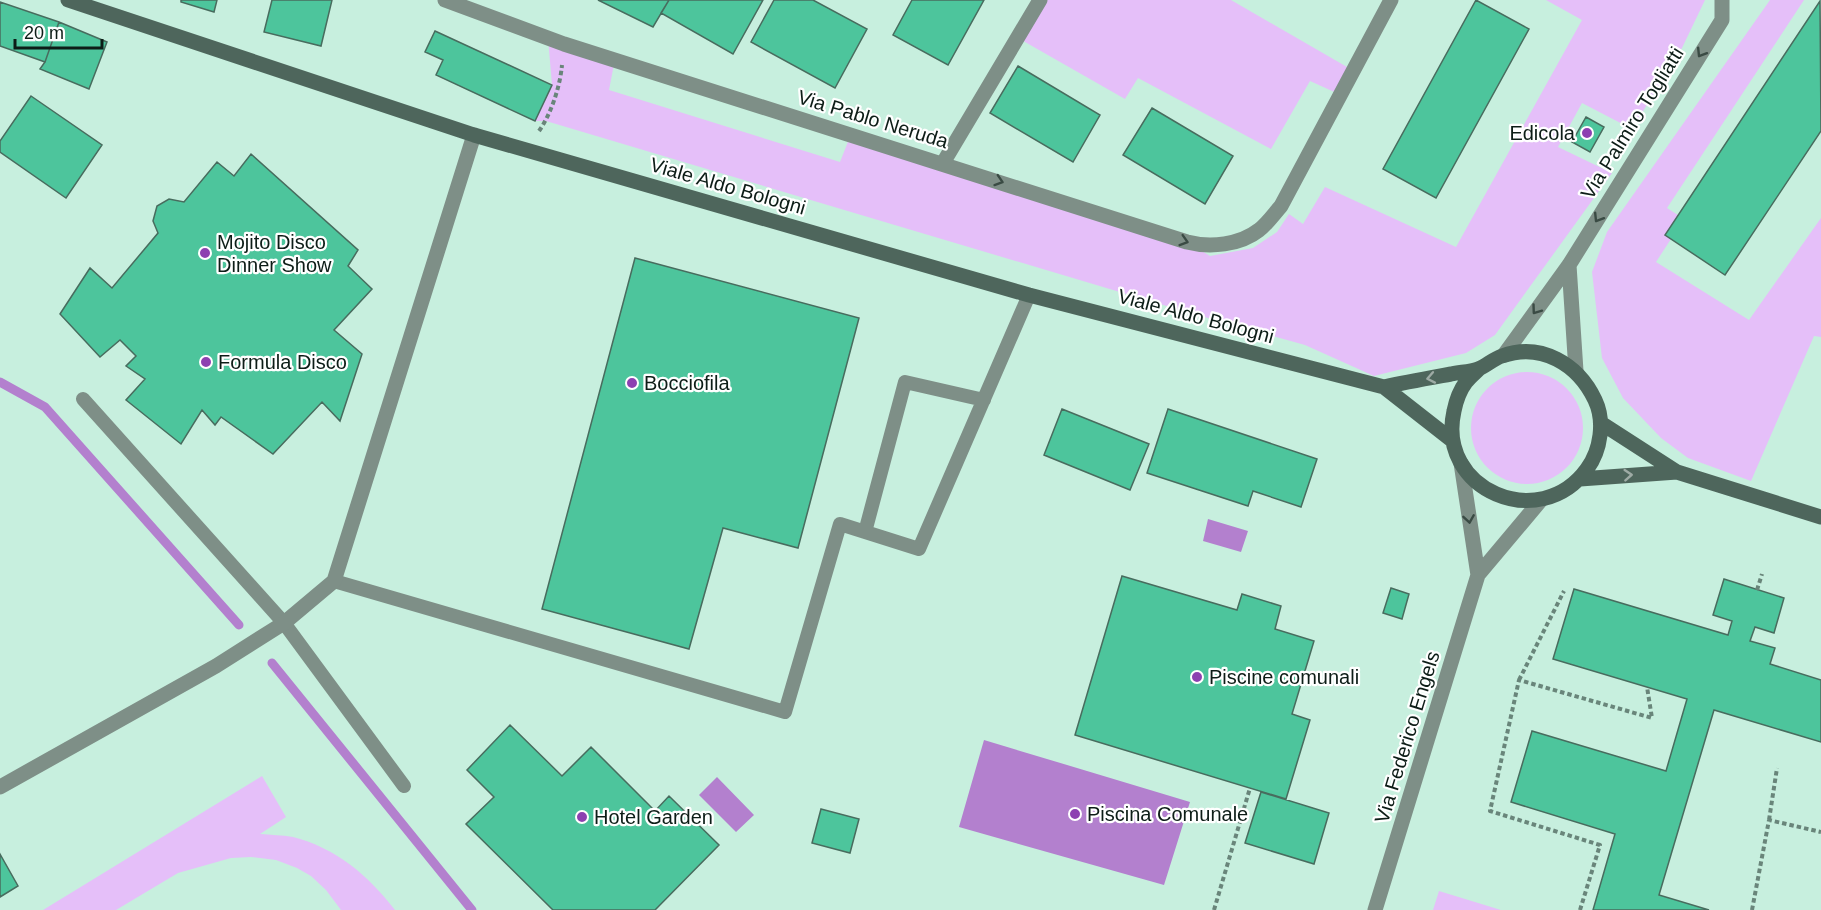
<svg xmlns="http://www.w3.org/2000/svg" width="1821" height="910" font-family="Helvetica,sans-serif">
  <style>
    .green { fill: #e5bff9 }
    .water { fill: #b380ce }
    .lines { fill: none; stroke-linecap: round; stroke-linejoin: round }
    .stream { stroke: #b380ce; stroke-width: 9 }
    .building { fill: #4dc59c; stroke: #486c5e; stroke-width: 1.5 }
    .path { stroke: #69857a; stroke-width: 4; stroke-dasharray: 4.5 3; stroke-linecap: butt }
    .lane { stroke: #7e8f87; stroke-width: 14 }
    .street { stroke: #7e8f87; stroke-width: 15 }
    .secondary { stroke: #4e665c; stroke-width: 15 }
    .oneway { stroke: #3a4b44 }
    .oneway2 { stroke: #9eaba5 }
    .poi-dot { fill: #8d40b1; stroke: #fff; stroke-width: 2 }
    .labels { text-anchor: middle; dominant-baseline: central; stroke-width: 4.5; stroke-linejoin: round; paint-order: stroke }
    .street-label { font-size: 20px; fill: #0d1d17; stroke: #fff }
    .poi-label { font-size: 20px; fill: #0d1d17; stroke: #fff; text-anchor: start }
  </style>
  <rect width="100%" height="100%" fill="#c7efde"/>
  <path class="green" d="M 1040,0 L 1231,0 L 1354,71 L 1341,95 L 1310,81 L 1271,149 L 1138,78 L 1125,99 L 1018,38 Z
    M 1546,0 L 1705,0 L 1682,48 L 1632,129 L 1582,103 L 1558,147 L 1612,173 L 1495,335 L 1466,353 L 1374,376 L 1305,345 L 1190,313 L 546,121 L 535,121 L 552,85 L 548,38 L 615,59 L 609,90 L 840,162 L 851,134 L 1187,242 L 1210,256 L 1253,248 L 1277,232 L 1289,214 L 1303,224 L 1325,187 L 1456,247 L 1582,20 Z
    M 1770,0 L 1804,0 L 1667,208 L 1684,219 L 1656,262 L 1749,320 L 1821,218 L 1821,337 L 1814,336 L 1751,481 L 1688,458 L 1661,438 L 1623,398 L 1602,358 L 1592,272 L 1607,232 Z
    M1471 428a56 56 0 1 1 112 0a56 56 0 1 1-112 0Z
    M 262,776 L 286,817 L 260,834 C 271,835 282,835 293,837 C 336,848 368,875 395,910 L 341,910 L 326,890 L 311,876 L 297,868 L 276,860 L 251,857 L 231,858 L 178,873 L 116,910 L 43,910 Z
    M 1439,891 L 1501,910 L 1433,910 Z"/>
  <path class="water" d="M 1208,519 L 1248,531 L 1241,552 L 1203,541 Z
    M 984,740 L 1190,802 L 1164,885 L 959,827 Z
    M 717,777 L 754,815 L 736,832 L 699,795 Z"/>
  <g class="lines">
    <path class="stream" d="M 0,382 L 45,407 L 239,625
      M 272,663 L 472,910"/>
  </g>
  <path class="building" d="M 181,0 L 217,0 L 214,12 L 181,2 Z
    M 272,0 L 332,0 L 321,46 L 264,32 Z
    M 598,0 L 669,0 L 653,27 Z
    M 669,0 L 763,0 L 733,54 L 661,13 Z
    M 774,0 L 813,0 L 867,29 L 835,88 L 751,42 Z
    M 912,0 L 984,0 L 948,65 L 893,35 Z
    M 1476,0 L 1529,29 L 1436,198 L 1383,169 Z
    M 1820,1 L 1821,131 L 1725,275 L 1665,235 Z
    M 0,2 L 59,22 L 45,62 L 0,46 Z
    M 59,22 L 107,42 L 89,89 L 40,69 L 45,62 Z
    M 435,31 L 552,85 L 535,121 L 436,75 L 443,60 L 425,52 Z
    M 1018,66 L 1100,115 L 1073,162 L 990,113 Z
    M 31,96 L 102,145 L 66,198 L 0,152 L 0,141 Z
    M 1152,108 L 1233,156 L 1205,204 L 1123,155 Z
    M 1586,117 L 1604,127 L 1590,152 L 1572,142 Z
    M 251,154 L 358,250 L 348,266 L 372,289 L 334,330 L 362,354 L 340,421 L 322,402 L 273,454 L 221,417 L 215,425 L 202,410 L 181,444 L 126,400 L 145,379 L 126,366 L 136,356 L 120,340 L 100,357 L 60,314 L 90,268 L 112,288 L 158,233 L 153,221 L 157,206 L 169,199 L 184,202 L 217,162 L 234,176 Z
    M 635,258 L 859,318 L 798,548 L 723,528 L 689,649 L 542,609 Z
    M 1062,409 L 1149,444 L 1130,490 L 1044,455 Z
    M 1168,409 L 1317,459 L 1301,507 L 1253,491 L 1248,506 L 1147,473 Z
    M 1122,576 L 1237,610 L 1242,594 L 1281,606 L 1275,629 L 1314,641 L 1292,714 L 1310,720 L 1286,799 L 1075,735 Z
    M 1724,579 L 1784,598 L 1774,633 L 1755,627 L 1750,641 L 1775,648 L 1770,664 L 1821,680 L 1821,742 L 1714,710 L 1659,895 L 1709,910 L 1593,910 L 1615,834 L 1511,802 L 1532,731 L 1666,771 L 1687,699 L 1553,659 L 1574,589 L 1728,635 L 1732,621 L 1713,615 Z
    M 1391,588 L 1409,594 L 1402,619 L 1383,613 Z
    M 510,725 L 562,776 L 591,747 L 655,811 L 669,796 L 719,845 L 655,910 L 553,910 L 466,824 L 494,797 L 467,770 Z
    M 1261,792 L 1329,813 L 1314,864 L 1245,843 Z
    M 821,809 L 859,819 L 850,853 L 812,843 Z
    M 0,854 L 18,886 L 0,897 Z"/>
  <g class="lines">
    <path class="path" d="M 539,131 C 551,114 560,87 562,65
      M 1757,590 L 1762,574
      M 1519,680 L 1564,591
      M 1769,820 L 1777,768
      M 1214,910 L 1250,788
      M 1580,910 L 1600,845 L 1490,811 L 1519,680 L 1652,718 L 1647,687
      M 1752,910 L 1769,820 L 1821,832"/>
    <path class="lane" d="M 83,399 L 284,623 L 404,786
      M 865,532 L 905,382 L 984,400
      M 334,581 L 785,712 L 840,524 L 919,549 L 1029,295"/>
    <path class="street" d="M 445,0 L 564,44 L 1187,242 C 1210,248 1240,245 1259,230 C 1267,224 1274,214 1281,206 L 1391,0
      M 943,163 L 1040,0
      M 1569,265 L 1576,371
      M 1504,355 L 1569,265 L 1722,20 L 1722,0
      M 1461,463 L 1478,575
      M 0,787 L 216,666 L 284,623 L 334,581 L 474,135
      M 1375,910 L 1478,575 L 1541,500"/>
    <path class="secondary" d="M 68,0 L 474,135 L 1029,295 L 1384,387 L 1453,441
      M 1384,387 C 1406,382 1429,378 1451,374 C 1460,372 1470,372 1478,369 C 1486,366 1493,359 1502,356 C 1541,342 1578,364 1595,400 C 1605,421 1601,450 1587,469 C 1540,534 1436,490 1454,411 C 1456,401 1460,390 1466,382 C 1470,377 1475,373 1479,369
      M 1601,423 L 1677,472 L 1821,517
      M 1580,479 L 1677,472"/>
  </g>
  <defs><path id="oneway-chevron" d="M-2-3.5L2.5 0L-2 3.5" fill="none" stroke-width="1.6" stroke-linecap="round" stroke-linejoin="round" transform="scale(1.5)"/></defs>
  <g class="oneway">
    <use href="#oneway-chevron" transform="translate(1701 53) rotate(122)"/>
    <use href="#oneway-chevron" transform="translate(999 181) rotate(18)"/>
    <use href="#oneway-chevron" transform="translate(1598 218) rotate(122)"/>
    <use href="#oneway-chevron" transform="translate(1184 241) rotate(17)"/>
    <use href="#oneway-chevron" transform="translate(1536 310) rotate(126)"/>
    <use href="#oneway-chevron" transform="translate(1469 519) rotate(81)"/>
  </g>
  <g class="oneway2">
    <use href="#oneway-chevron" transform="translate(1431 378) rotate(169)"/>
    <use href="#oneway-chevron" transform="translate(1628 475) rotate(-4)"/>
  </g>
  <g class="poi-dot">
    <circle cx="1587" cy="133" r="6"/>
    <circle cx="205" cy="253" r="6"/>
    <circle cx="206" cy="362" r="6"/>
    <circle cx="632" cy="383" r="6"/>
    <circle cx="1197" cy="677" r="6"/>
    <circle cx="1075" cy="814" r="6"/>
    <circle cx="582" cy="817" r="6"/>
  </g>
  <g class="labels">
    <g class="street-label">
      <text transform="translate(873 119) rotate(17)">Via Pablo Neruda</text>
      <text transform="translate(1632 123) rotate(-58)">Via Palmiro Togliatti</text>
      <text transform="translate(728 186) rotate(16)">Viale Aldo Bologni</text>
      <text transform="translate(1196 316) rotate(15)">Viale Aldo Bologni</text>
      <text transform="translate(1407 737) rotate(-73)">Via Federico Engels</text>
    </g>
    <g class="poi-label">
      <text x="1575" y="133" text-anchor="end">Edicola</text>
      <text x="217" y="242">Mojito Disco<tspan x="217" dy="23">Dinner Show</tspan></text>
      <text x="218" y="362">Formula Disco</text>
      <text x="644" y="383">Bocciofila</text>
      <text x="1209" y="677">Piscine comunali</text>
      <text x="1087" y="814">Piscina Comunale</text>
      <text x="594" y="817">Hotel Garden</text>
    </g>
  </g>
  <path d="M15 39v9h87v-9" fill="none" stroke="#0d1d17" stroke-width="3"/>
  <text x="24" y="39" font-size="18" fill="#0d1d17" stroke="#ffffff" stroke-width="4.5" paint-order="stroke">20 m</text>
</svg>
